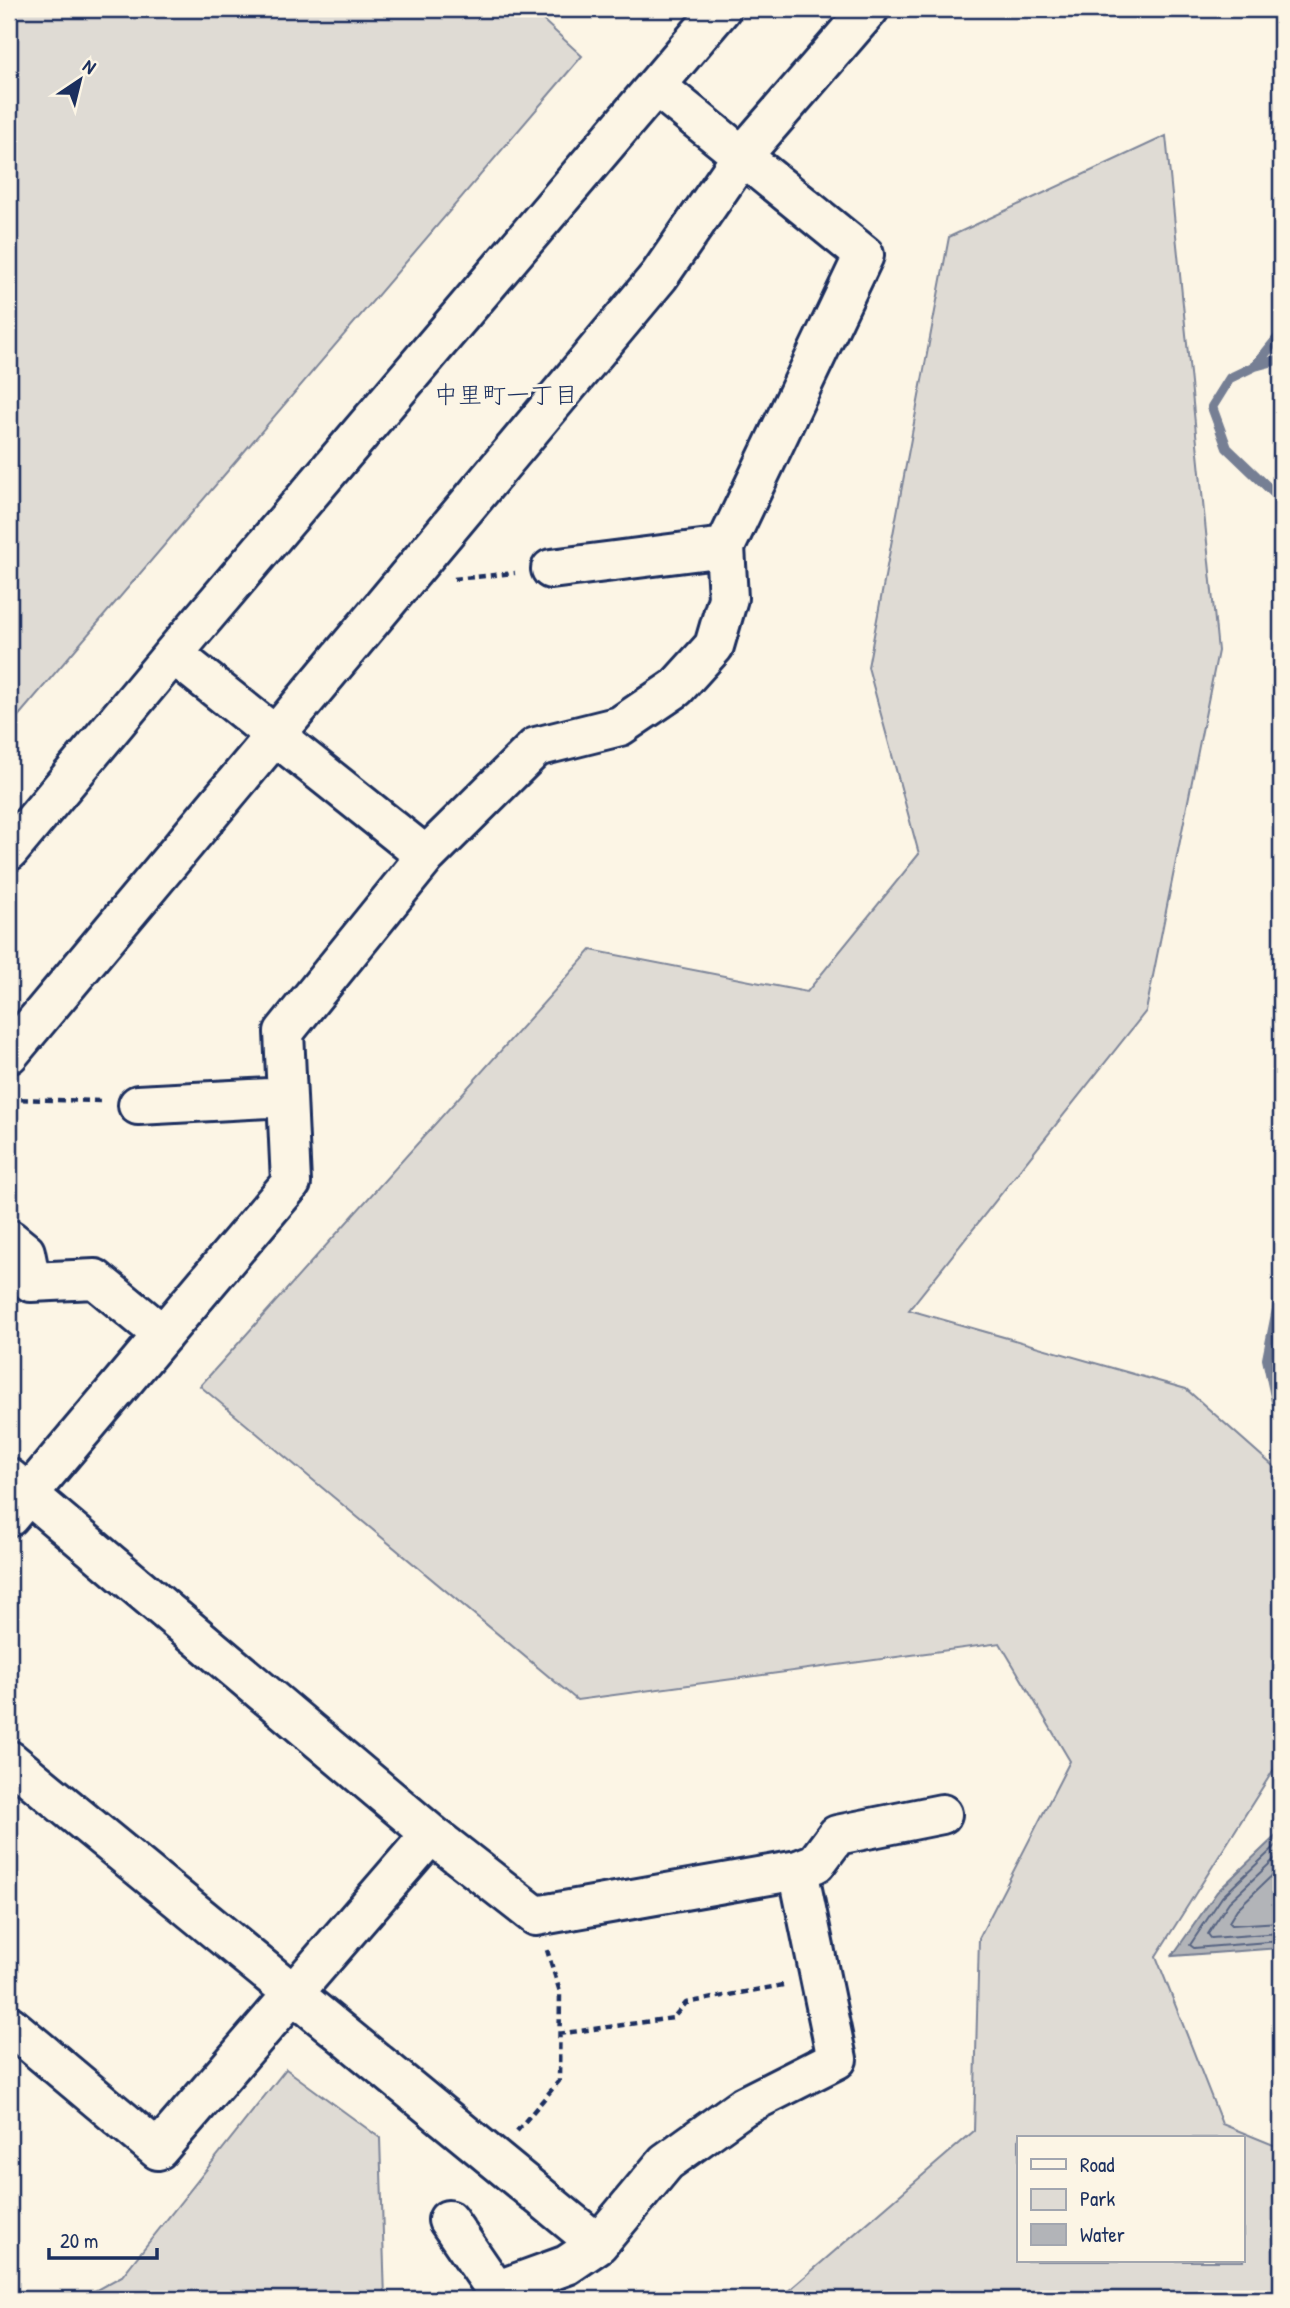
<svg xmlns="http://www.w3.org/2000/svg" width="1290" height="2308" font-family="'Patrick Hand','Klee One',sans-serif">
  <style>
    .green { fill: #dfdbd4; stroke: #7d8599; stroke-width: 2; fill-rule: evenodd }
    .water { fill: #b2b4b8; stroke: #767f94; stroke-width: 2 }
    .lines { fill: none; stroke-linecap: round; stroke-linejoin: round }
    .shore { stroke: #576482; stroke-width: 2 }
    .stream { stroke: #767f94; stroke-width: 10 }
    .minor-casing { stroke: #1b2f5e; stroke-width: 44 }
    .path { stroke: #1b2f5e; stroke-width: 4.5; stroke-dasharray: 7 5; stroke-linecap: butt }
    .minor { stroke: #fcf5e5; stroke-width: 38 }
    .labels { text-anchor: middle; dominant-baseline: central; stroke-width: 6; stroke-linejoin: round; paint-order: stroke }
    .neighbourhood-label { font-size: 24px; fill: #1b2f5e; stroke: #fcf5e5 }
  </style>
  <rect width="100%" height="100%" fill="#fcf5e5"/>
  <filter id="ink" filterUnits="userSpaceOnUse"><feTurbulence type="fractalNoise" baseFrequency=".0143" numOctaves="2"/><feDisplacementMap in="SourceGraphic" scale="14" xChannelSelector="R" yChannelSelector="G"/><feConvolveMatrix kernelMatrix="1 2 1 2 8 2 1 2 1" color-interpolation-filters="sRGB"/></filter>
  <g filter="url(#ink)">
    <path class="green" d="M 9,9 L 531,9 L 582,56 L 9,727 Z
      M 1166,136 L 1218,651 L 1146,1011 L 909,1310 L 1186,1389 L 1281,1473 L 1281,1758 L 1156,1956 L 1222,2124 L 1281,2148 L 1281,2299 L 779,2299 L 974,2131 L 979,1938 L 1070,1761 L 1000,1643 L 577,1700 L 200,1386 L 591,950 L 807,992 L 919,854 L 868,667 L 949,237 ZM 1019,2138 L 1243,2138 L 1243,2261 L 1019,2261 Z
      M 286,2069 L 380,2138 L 385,2299 L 80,2299 L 122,2276 Z"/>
    <path class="water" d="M 1281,1831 L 1281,1948 L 1172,1956 L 1217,1892 Z"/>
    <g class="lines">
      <path class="shore" d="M 1281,1841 L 1222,1897 L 1190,1945 L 1194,1948 L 1281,1941
        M 1281,1853 L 1229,1902 L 1208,1934 L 1211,1938 L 1281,1933
        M 1281,1867 L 1237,1909 L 1229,1922 L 1232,1925 L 1281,1922"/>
      <path class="stream" d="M 1281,359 L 1255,366 L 1230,378 L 1212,407 L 1227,448 L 1279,498 L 1281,504
        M 1255,366 L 1281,334
        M 1281,1289 L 1267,1359 L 1276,1401 L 1281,1405"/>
      <defs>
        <path id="minor" d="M 551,569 L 725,547
          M 173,654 L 426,856
          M 9,851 L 173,654 L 721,9
          M 9,1054 L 659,276 L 742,156 L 869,9
          M 138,1105 L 287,1097
          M 9,1239 L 25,1252 L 31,1282 L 95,1279 L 163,1335
          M 9,1478 L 431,1834 L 536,1916 L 798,1870 L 837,2059 L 744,2106 L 666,2162 L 598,2244 L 9,1760
          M 9,1517 L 291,1183 L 284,1032 L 426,856 L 536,747 L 620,726 L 676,688 L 714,646 L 728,598 L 725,547 L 864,255 L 656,86
          M 798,1870 L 816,1863 L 837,1835 L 942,1814
          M 9,2025 L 158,2150 L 431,1834
          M 448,2220 L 502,2299
          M 498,2290 L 567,2265 L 598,2244"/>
      </defs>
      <use href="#minor" class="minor-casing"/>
      <path class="path" d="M 454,579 L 515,573
        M 9,1099 L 103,1101
        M 558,2034 L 673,2018 L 686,2003 L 783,1985
        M 517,2131 L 559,2081 L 560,1992 L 547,1950"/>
      <use href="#minor" class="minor"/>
    </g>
  </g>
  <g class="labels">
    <g class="neighbourhood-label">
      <text x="506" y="394">中里町一丁目</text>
    </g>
  </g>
  <rect width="1290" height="2308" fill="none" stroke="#fcf5e5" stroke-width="35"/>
  <rect x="18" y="18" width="1255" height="2273" fill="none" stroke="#1b2f5e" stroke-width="2.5" filter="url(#ink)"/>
  <rect x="1017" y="2136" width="228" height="126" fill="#fcf5e5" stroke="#a2a6af" stroke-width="2"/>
  <rect x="1031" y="2159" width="35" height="10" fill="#fcf5e5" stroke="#a2a6af" stroke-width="2"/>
  <text x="1080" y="2172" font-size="21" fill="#1b2f5e">Road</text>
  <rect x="1031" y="2189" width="35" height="21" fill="#dfdbd4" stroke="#a2a6af" stroke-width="2"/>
  <text x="1080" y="2206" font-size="21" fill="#1b2f5e">Park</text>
  <rect x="1031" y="2224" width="35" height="21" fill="#b2b4b8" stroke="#a2a6af" stroke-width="2"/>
  <text x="1080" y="2242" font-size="21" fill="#1b2f5e">Water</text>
  <g transform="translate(80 80) rotate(35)" stroke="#fcf5e5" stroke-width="5" paint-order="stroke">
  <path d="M0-5L12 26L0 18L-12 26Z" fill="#1b2f5e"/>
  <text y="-10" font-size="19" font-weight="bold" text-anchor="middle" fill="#1b2f5e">N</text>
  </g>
  <path d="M49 2248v10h108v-10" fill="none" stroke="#1b2f5e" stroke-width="3.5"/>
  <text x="60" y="2248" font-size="21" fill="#1b2f5e" stroke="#fcf5e5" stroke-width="5" paint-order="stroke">20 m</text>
</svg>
